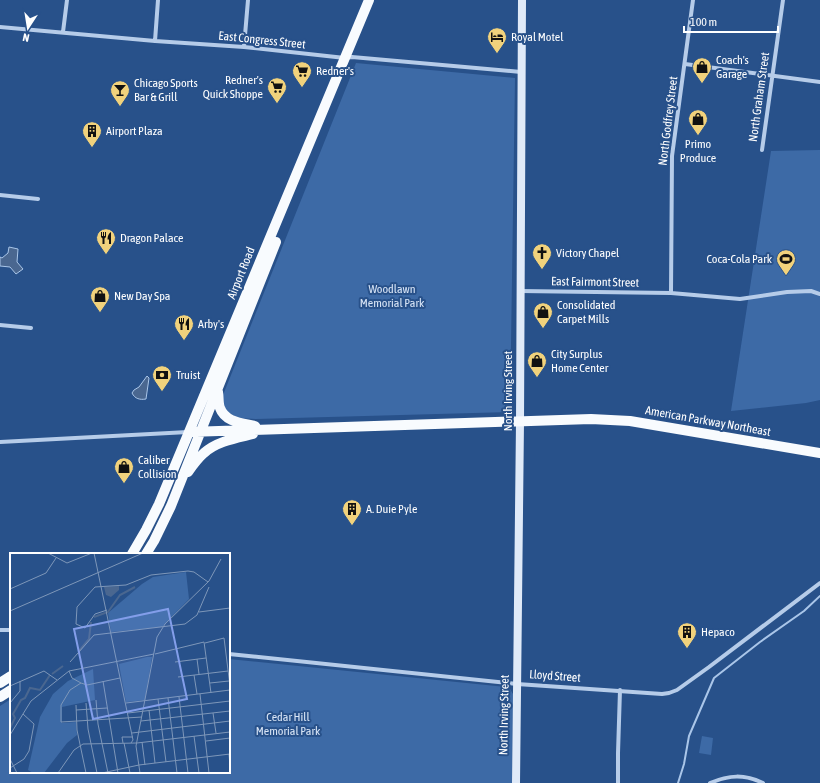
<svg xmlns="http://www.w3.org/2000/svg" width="820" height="783" font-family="'Asap Condensed',sans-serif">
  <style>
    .green { fill: #3d6aa6 }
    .water { fill: #4a6790; stroke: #aac6e9 }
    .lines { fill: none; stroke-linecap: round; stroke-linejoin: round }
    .stream { stroke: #aac6e9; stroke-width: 2 }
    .street { stroke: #b6cce9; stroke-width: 4 }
    .secondary { stroke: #e0eaf8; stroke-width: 8 }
    .primary { stroke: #f8fbfe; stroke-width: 10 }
    .labels { text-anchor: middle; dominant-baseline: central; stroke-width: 4; stroke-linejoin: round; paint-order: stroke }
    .poi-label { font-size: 12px; fill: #fff; stroke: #28518a; text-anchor: start }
    .street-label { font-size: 12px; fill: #fff; stroke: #28518a }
    .park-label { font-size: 12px; fill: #dae6f7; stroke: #28518a }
    .inset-river { fill: none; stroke: #4a6790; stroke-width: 2 }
    .inset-road { fill: none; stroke: #7e97b9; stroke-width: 1 }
    .view { fill: #839eea; fill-opacity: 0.15; stroke: #839eea; stroke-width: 2 }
    .inset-edge { fill: none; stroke: #fff; stroke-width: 2 }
  </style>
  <rect width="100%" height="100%" fill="#28518a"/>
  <path class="green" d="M 356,63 L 515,78 L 510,412 L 256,419 L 237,418 L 223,408 L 223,395 Z
    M 820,150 L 820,400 L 806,403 L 731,411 L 771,151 Z
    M 229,659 L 506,687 L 510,689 L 513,694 L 512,783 L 0,783 L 0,706 L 11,699 L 11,772 L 229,772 Z
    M 702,736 L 713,738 L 711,755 L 699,753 Z"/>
  <path class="water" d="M 9,247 L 18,249 L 17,262 L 23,269 L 16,274 L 10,267 L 0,266 L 0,257 L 2,258 L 8,253 Z
    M 147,376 L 149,378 L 146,399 C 140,400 135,399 132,393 L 134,390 L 139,387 Z"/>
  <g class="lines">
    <path class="stream" d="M 678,783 L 684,764 L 689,736 L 714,678 L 760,642 L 804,611 L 820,596"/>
    <path class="street" d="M 0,27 L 155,41 L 244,47 L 345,58 L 352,57 L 521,72
      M 63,32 L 67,0
      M 155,41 L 158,0
      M 244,47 L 248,0
      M 685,64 L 820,82
      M 762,150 L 783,0
      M 0,195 L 38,199
      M 520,291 L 671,293 L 740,299 L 787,292 L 811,291 L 820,294
      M 671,293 L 672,156 L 693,0
      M 0,325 L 31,328
      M 0,442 L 188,432
      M 0,630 L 11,630
      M 229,654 L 517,684 L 662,694 L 669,693 L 677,690 L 709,667 L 820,583
      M 618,783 L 618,753 L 620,690
      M 710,783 C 729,775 744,774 763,783"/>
    <path class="secondary" d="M 516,783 L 520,422 L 522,0"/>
    <path class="primary" d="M 218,392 C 219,397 218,403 220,408 C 225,422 242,423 255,426
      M 189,432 L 591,419 L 630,421 L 820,453
      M 188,472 C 193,465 198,458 204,453 C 217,441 237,438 253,434
      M 132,554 L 146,530 L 159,504 L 369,0
      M 146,554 L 154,541 L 171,506 L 276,242
      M 0,683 L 11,676
      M 0,697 L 11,690"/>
  </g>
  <defs>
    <symbol id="hotel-pin" viewBox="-11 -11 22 30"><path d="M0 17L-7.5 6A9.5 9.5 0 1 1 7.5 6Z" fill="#f1d27c" stroke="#28518a"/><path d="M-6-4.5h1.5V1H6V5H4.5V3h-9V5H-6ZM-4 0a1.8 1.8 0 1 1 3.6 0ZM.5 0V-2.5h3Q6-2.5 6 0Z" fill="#111"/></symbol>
    <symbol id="shop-pin" viewBox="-11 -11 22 30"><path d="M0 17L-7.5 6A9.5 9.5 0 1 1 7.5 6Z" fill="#f1d27c" stroke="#28518a"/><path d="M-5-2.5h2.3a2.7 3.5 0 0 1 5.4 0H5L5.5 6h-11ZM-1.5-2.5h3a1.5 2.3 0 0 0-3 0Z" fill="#111"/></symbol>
    <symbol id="supermarket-pin" viewBox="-11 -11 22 30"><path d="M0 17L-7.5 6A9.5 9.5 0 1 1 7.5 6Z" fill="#f1d27c" stroke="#28518a"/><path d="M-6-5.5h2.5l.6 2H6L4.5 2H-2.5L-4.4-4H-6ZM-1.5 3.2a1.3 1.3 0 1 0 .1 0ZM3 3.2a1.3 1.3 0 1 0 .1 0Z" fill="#111"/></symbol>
    <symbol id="bar-pin" viewBox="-11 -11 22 30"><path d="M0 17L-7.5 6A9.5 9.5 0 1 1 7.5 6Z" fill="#f1d27c" stroke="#28518a"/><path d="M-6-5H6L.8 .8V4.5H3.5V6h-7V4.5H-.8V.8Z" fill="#111"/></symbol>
    <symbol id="building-pin" viewBox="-11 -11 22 30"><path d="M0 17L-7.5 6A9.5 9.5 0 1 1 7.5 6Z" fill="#f1d27c" stroke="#28518a"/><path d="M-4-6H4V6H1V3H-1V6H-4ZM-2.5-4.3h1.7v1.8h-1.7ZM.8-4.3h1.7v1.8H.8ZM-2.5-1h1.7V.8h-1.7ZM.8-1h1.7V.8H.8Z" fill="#111"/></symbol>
    <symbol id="restaurant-pin" viewBox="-11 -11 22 30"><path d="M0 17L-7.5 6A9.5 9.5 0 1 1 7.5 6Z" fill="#f1d27c" stroke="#28518a"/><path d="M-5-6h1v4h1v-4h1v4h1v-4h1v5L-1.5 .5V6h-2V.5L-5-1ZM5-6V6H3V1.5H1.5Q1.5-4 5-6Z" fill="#111"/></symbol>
    <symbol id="church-pin" viewBox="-11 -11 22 30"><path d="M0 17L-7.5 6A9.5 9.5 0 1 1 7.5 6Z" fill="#f1d27c" stroke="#28518a"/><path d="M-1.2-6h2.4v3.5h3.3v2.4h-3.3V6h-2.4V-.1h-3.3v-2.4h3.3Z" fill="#111"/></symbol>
    <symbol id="stadium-pin" viewBox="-11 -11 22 30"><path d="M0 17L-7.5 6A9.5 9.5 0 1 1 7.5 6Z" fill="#f1d27c" stroke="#28518a"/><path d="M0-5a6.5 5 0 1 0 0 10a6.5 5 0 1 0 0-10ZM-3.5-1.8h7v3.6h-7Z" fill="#111"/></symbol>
    <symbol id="bank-pin" viewBox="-11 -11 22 30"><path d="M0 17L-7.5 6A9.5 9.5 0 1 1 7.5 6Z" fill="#f1d27c" stroke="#28518a"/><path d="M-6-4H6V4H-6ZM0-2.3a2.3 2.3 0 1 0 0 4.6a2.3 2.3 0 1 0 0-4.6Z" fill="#111"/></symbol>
  </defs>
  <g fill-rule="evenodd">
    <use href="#hotel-pin" x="486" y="26" width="22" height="30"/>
    <use href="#shop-pin" x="691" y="56" width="22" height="30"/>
    <use href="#supermarket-pin" x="291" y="60" width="22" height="30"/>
    <use href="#supermarket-pin" x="266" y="76" width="22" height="30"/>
    <use href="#bar-pin" x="109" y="79" width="22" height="30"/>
    <use href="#shop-pin" x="687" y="108" width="22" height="30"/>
    <use href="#building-pin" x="81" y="120" width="22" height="30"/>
    <use href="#restaurant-pin" x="95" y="227" width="22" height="30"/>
    <use href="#church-pin" x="531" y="242" width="22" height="30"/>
    <use href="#stadium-pin" x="775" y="248" width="22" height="30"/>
    <use href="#shop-pin" x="89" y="285" width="22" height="30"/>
    <use href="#shop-pin" x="532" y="301" width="22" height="30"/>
    <use href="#restaurant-pin" x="173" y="313" width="22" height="30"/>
    <use href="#shop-pin" x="526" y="350" width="22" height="30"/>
    <use href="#bank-pin" x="151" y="364" width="22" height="30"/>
    <use href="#shop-pin" x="113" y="456" width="22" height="30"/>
    <use href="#building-pin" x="341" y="498" width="22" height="30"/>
    <use href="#building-pin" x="676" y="621" width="22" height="30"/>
  </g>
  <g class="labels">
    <g class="poi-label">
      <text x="511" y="37">Royal Motel</text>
      <text x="716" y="60">Coach's<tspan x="716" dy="14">Garage</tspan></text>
      <text x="316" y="71">Redner's</text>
      <text x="263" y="80" text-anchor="end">Redner's<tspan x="263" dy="14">Quick Shoppe</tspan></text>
      <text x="134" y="83">Chicago Sports<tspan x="134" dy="14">Bar &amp; Grill</tspan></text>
      <text x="106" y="131">Airport Plaza</text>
      <text x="698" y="144" text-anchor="middle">Primo<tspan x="698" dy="14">Produce</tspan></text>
      <text x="120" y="238">Dragon Palace</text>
      <text x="556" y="253">Victory Chapel</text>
      <text x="772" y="259" text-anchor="end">Coca-Cola Park</text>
      <text x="114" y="296">New Day Spa</text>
      <text x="557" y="305">Consolidated<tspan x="557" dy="14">Carpet Mills</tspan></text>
      <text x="198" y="324">Arby's</text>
      <text x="551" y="354">City Surplus<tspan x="551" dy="14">Home Center</tspan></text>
      <text x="176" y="375">Truist</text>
      <text x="138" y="460">Caliber<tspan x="138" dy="14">Collision</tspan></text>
      <text x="366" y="509">A. Duie Pyle</text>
      <text x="701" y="632">Hepaco</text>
    </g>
    <g class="street-label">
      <text transform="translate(262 40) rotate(6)">East Congress Street</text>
      <text transform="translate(759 97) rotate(-82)">North Graham Street</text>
      <text transform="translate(668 121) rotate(-83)">North Godfrey Street</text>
      <text transform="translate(241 273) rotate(-68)">Airport Road</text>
      <text transform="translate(595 282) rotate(1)">East Fairmont Street</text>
      <text transform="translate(508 391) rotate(-90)">North Irving Street</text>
      <text transform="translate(708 421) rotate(10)">American Parkway Northeast</text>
      <text transform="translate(555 676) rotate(4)">Lloyd Street</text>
      <text transform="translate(504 715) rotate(-89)">North Irving Street</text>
    </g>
    <g class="park-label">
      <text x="392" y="289">Woodlawn<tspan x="392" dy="14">Memorial Park</tspan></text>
      <text x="288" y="717">Cedar Hill<tspan x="288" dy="14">Memorial Park</tspan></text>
    </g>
  </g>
  <g transform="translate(10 553)">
    <rect width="220" height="220" fill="#28518a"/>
    <path d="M 176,19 L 179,46 L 152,74 L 101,79 L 98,60 L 132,31 L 143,24 ZM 137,104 L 142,104 L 135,147 L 116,149 L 109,111 ZM 83,116 L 85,147 L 52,154 L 52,170 L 66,169 L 67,182 L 57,190 L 34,220 L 23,220 L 18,217 L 30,164 L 43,141 L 58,128 Z" fill="#3d6aa6"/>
    <path d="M 109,33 L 109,37 L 101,44 L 96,42 L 94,34 Z" fill="#4a6790"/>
    <path class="inset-river" d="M 84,64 L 98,59 L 110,42 L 125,34M 69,98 L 79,86 L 81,69M 42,121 L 53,113M 0,175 L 5,165 L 3,161 L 11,147 L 15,145 L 20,135 L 30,137 L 40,122"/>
    <path class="inset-road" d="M 38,0 L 57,10 L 82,0M 84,0 L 123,187 L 121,190M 0,36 L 36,20 L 46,5M 97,57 L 85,61 L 75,75 L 66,71 L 67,54 L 85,34 L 116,32 L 141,22 L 178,18 L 184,19 L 198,29M 0,58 L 133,0M 189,59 L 220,55M 195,90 L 214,85 L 220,133M 145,101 L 194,89 L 201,140M 187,106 L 189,121M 60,109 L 84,82 L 175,71 L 187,62 L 199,34M 165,109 L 196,105M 59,118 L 62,125 L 71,130 L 60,137 L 51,152 L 51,169 L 132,164M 184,122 L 187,141M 168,124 L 218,118M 93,128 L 108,220M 71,130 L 77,132 L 110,125M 200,130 L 219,128M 0,133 L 34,118 L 47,127M 190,141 L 199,220M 169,144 L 178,220M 158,145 L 167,220M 148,146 L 156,209M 86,147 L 88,171 L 98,220M 0,150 L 10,138 L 10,128M 76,150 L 78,176 L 87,220M 116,150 L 220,137M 66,152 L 67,177 L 76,220M 66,157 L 97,155M 139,157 L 145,210M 118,160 L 220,148M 203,160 L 206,180M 131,168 L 220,158M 122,180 L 220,168M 0,182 L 21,148 L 59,118 L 144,101M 184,183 L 189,220M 196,188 L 220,185M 132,189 L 135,212M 113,190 L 112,184 L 123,184M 114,190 L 120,220M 219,201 L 220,213M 0,206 L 7,220M 129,212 L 220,201M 0,215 L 14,206 L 19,198 L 24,171 L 13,161M 48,220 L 64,197 L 73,191 L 127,190 L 220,179M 92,220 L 129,212M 130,220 L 126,193 L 147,84 L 155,71 L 199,28 L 211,6"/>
    <path class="view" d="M 158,56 L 177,146 L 83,166 L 64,76 Z"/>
    <rect width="220" height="220" class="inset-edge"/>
  </g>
  <g transform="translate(28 28) rotate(192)" stroke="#28518a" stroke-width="3" paint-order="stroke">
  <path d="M0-3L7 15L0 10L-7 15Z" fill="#ffffff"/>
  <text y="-6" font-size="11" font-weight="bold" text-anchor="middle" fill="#ffffff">N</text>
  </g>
  <path d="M684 26v6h94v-6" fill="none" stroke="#ffffff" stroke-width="2"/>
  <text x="690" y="26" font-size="12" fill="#ffffff" stroke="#28518a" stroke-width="3" paint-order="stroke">100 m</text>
</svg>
